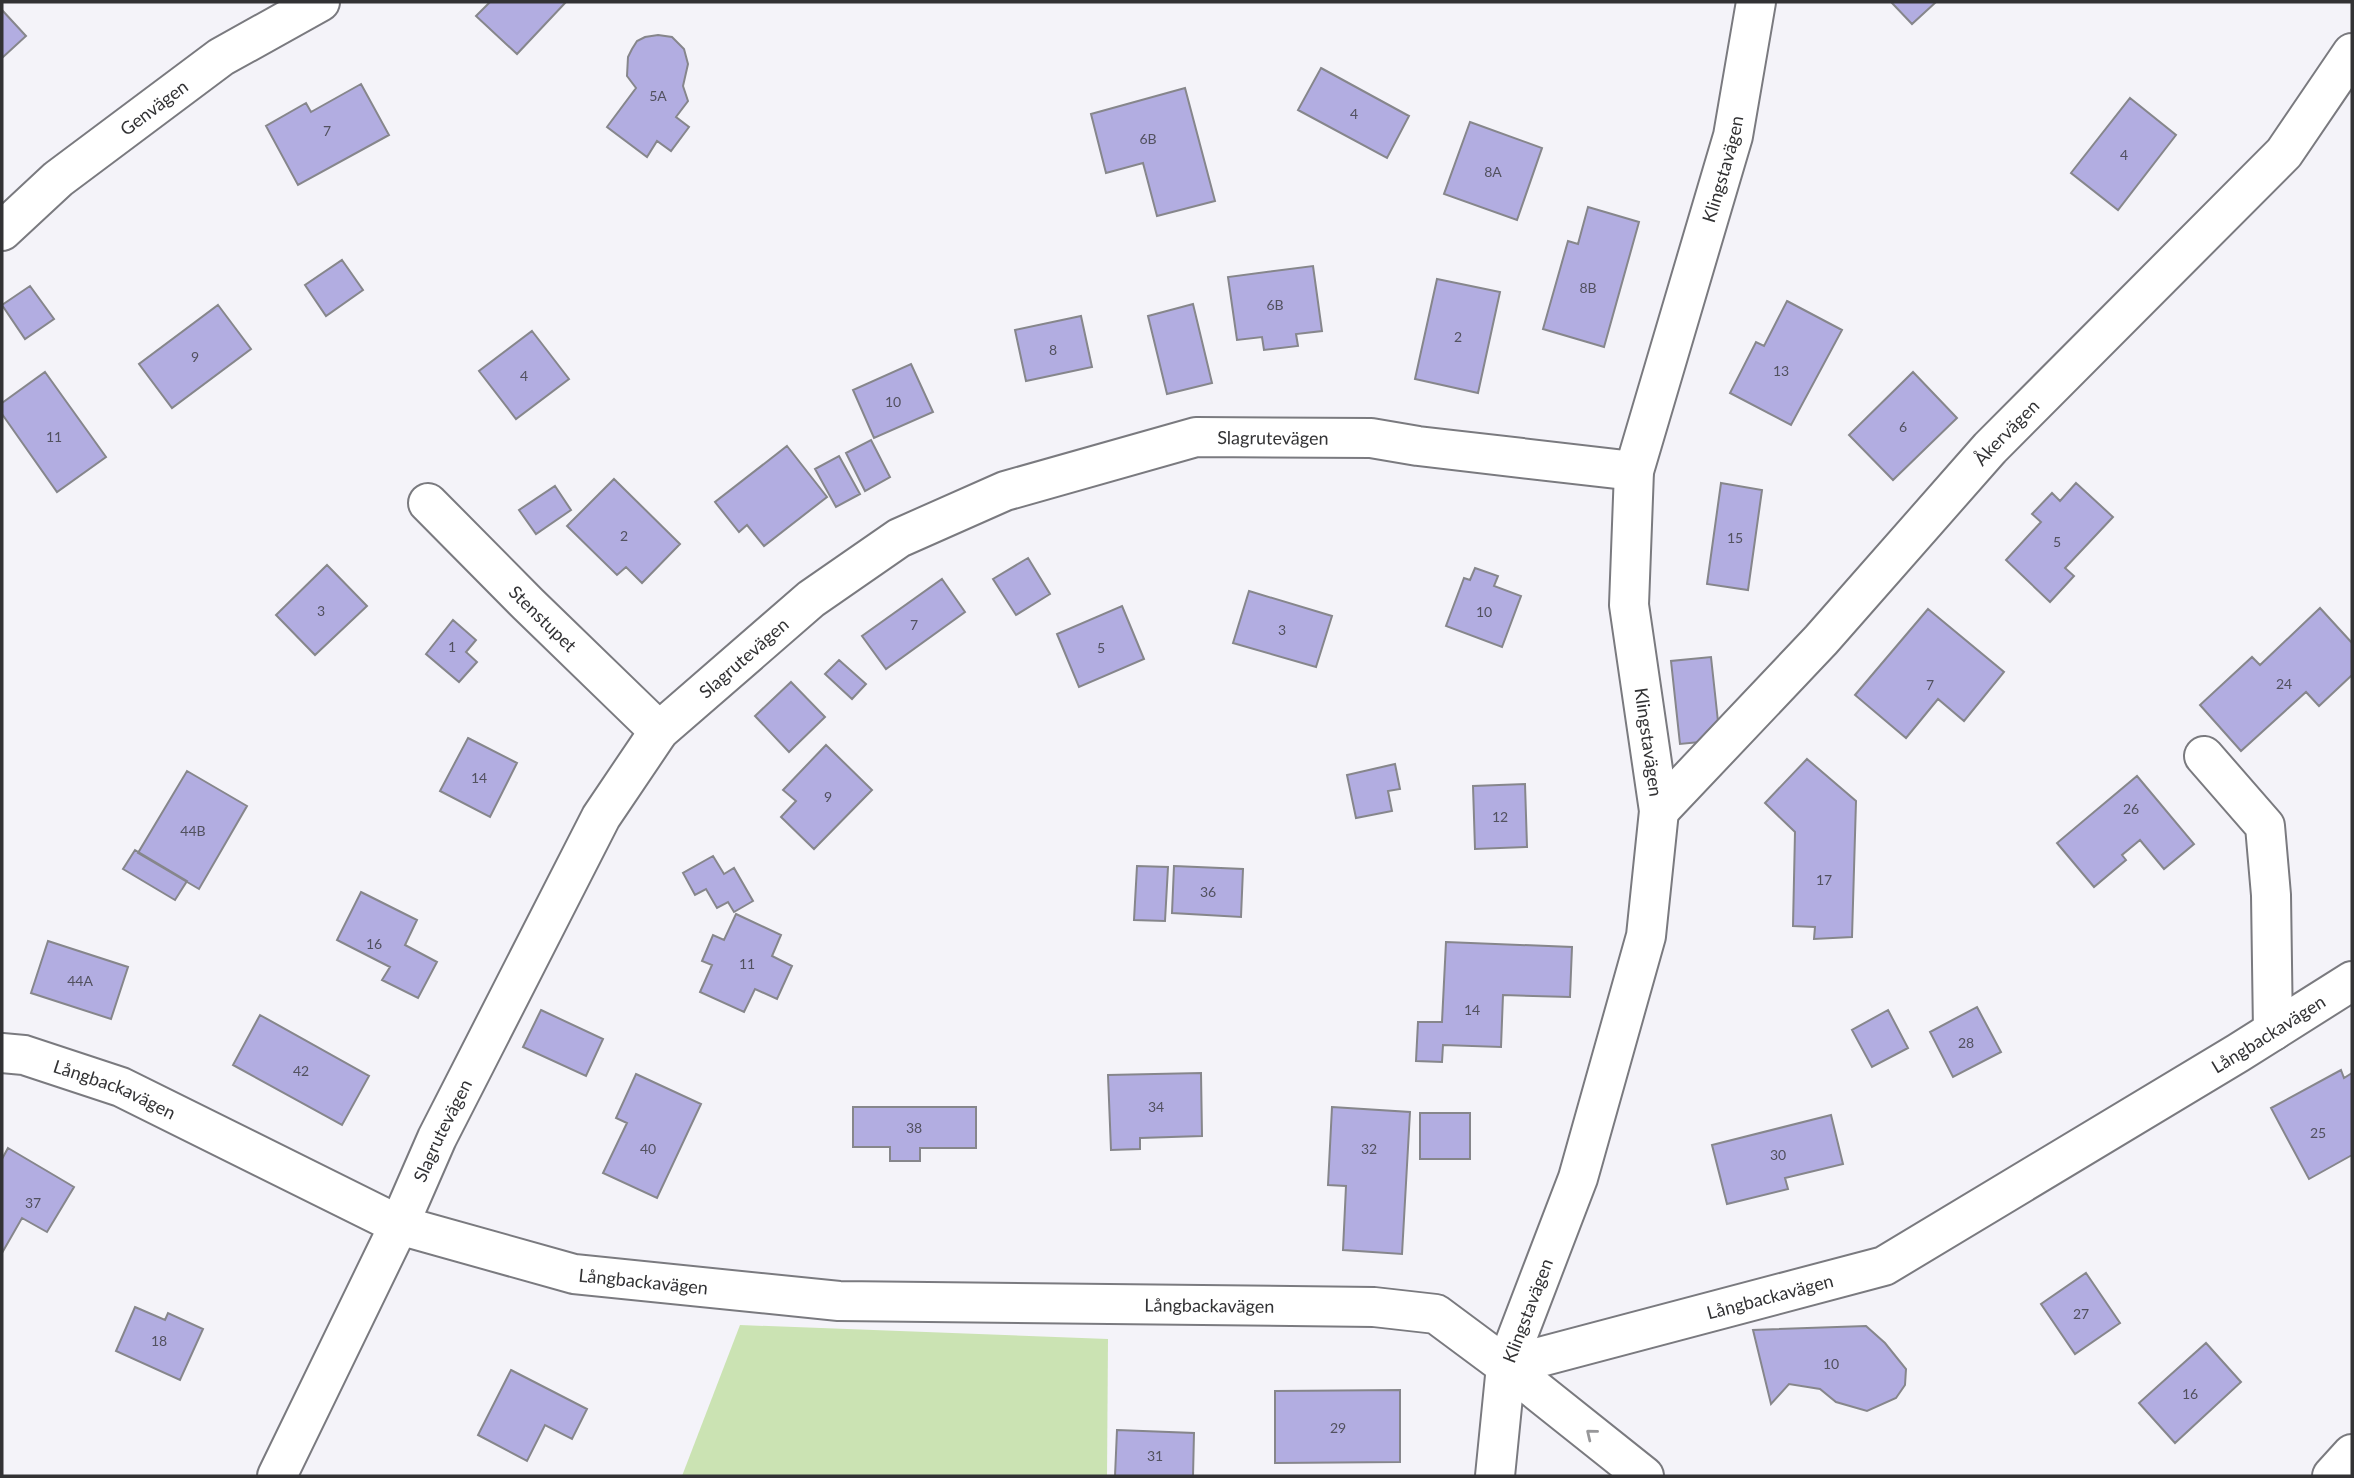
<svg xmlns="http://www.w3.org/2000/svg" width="2354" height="1478" font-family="Lato,sans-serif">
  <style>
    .green { fill: #cbe3b3 }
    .building { fill: #b2ade1; stroke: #86868b; stroke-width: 2 }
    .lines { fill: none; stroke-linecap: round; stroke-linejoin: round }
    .minor-casing { stroke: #7a7a7f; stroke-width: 42 }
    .minor { stroke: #fff; stroke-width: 38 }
    .oneway { stroke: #98989a }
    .labels { text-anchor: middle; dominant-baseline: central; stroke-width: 6; stroke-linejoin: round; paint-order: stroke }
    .number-label { font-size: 14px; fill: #52515f }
    .street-label { font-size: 18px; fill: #323234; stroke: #fff }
  </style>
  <rect width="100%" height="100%" fill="#f4f3f9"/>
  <path class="green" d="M 740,1325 L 1108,1339 L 1107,1476 L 682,1476 Z"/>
  <path class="building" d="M 490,2 L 566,2 L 517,54 L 476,16 Z
    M 1891,2 L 1936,2 L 1912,24 Z
    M 2,10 L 26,36 L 2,58 Z
    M 658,35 L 672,37 L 684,49 L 688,64 L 683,86 L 688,101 L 676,117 L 689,127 L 671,151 L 657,141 L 647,157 L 607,127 L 636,88 L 627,76 L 628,57 L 632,49 L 637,41 L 645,37 Z
    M 1321,68 L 1409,116 L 1387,158 L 1298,110 Z
    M 361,84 L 389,135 L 298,185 L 266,126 L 306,103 L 311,112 Z
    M 1185,88 L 1215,201 L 1157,216 L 1143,163 L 1106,173 L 1091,114 Z
    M 2130,98 L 2176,135 L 2118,210 L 2071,173 Z
    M 1470,122 L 1542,148 L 1517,220 L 1444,194 Z
    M 1588,207 L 1639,222 L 1604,347 L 1543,329 L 1568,241 L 1578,244 Z
    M 342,260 L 363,290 L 326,316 L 305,285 Z
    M 1313,266 L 1322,331 L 1296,334 L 1298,346 L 1264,350 L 1262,337 L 1237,340 L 1228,277 Z
    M 1437,279 L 1500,292 L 1478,393 L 1415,379 Z
    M 30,286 L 54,319 L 25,339 L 2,305 Z
    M 1787,301 L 1842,330 L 1791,425 L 1730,393 L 1756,342 L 1764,346 Z
    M 1193,304 L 1212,383 L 1167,394 L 1148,316 Z
    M 218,305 L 251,349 L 172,408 L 139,364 Z
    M 1081,316 L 1092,367 L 1026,381 L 1015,330 Z
    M 532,331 L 569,379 L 516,419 L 479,371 Z
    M 911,364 L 933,412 L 874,438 L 853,390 Z
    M 45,372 L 106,457 L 57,492 L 2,414 L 2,403 Z
    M 1913,372 L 1957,418 L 1893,480 L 1849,435 Z
    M 871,440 L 890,477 L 865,491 L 846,453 Z
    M 787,446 L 827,497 L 764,546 L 747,525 L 739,532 L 715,502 Z
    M 839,456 L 860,494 L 836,507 L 815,469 Z
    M 614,479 L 680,544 L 642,583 L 626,567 L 617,575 L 567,526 Z
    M 1721,483 L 1762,490 L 1748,590 L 1707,584 Z
    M 2076,483 L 2113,517 L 2065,568 L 2074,576 L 2050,602 L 2006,560 L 2041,522 L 2032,514 L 2052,493 L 2060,501 Z
    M 555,486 L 571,510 L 536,534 L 519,510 Z
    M 1028,558 L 1050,594 L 1016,615 L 993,579 Z
    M 327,565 L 367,606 L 315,655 L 276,615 Z
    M 1475,568 L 1498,576 L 1494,586 L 1521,596 L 1502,647 L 1446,626 L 1464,578 L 1470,580 Z
    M 942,579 L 965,612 L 886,669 L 862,636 Z
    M 1249,591 L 1332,616 L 1316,667 L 1233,643 Z
    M 1122,606 L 1144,659 L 1079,687 L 1057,634 Z
    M 2320,608 L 2352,643 L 2352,675 L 2319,706 L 2306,692 L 2241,751 L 2200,705 L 2252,657 L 2260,665 Z
    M 1928,609 L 2004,672 L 1964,721 L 1938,699 L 1906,738 L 1855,695 Z
    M 453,620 L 476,640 L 466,652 L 477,662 L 459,682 L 426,654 Z
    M 1711,657 L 1720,740 L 1680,744 L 1671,661 Z
    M 839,660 L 866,684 L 852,699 L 825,674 Z
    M 791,682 L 825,717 L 789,752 L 755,716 Z
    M 468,738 L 517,763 L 490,817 L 440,791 Z
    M 826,745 L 872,790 L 814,849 L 781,817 L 796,801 L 783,790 Z
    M 1807,759 L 1856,801 L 1852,937 L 1814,939 L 1815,927 L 1793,926 L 1795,832 L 1765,803 Z
    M 1395,764 L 1400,789 L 1388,791 L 1392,811 L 1356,818 L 1347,775 Z
    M 187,771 L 247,806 L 199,889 L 138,853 Z
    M 2137,776 L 2194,844 L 2164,869 L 2140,840 L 2122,855 L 2126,860 L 2094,887 L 2057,843 Z
    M 1525,784 L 1527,847 L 1475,849 L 1473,786 Z
    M 135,850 L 187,881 L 175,900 L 123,869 Z
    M 713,856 L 724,874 L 734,868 L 753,901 L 734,912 L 728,902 L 717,908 L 706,889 L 695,895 L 683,873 Z
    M 1137,866 L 1168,867 L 1165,921 L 1134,920 Z
    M 1174,866 L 1243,869 L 1241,917 L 1172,913 Z
    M 361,892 L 417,920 L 405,945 L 437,962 L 418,998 L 382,980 L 390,967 L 337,940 Z
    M 736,914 L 781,935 L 772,956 L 792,966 L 777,999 L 755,989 L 744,1012 L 700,992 L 712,965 L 702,961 L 713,935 L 724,940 Z
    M 48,941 L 128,967 L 111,1019 L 31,993 Z
    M 1446,942 L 1572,947 L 1570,997 L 1503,995 L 1501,1047 L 1443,1045 L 1442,1062 L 1416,1061 L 1418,1022 L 1442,1022 Z
    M 1977,1007 L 2001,1052 L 1953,1077 L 1930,1032 Z
    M 541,1010 L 603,1039 L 586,1076 L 523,1047 Z
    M 1888,1010 L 1908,1048 L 1872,1067 L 1852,1030 Z
    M 260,1015 L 369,1076 L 342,1125 L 233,1065 Z
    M 2341,1070 L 2344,1078 L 2352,1073 L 2352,1155 L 2309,1179 L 2271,1108 Z
    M 1201,1073 L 1202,1136 L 1140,1138 L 1140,1149 L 1111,1150 L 1108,1075 Z
    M 636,1074 L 701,1104 L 657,1198 L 603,1173 L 627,1123 L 616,1118 Z
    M 853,1107 L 976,1107 L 976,1148 L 920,1148 L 920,1161 L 890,1161 L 890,1147 L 853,1147 Z
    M 1332,1107 L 1410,1112 L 1402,1254 L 1343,1250 L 1346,1186 L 1328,1185 Z
    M 1420,1113 L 1470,1113 L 1470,1159 L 1420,1159 Z
    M 1831,1115 L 1843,1164 L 1785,1178 L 1788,1189 L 1727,1204 L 1712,1145 Z
    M 8,1148 L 74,1187 L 47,1232 L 22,1218 L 2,1253 L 2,1159 Z
    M 2086,1273 L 2120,1323 L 2075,1354 L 2041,1304 Z
    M 135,1307 L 165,1320 L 168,1313 L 203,1329 L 180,1380 L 116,1351 Z
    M 1866,1326 L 1885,1343 L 1906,1369 L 1905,1385 L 1896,1398 L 1867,1411 L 1836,1402 L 1820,1389 L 1789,1384 L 1771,1404 L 1753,1330 Z
    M 2206,1343 L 2241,1382 L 2175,1443 L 2139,1403 Z
    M 511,1370 L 587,1409 L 572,1439 L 545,1425 L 527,1461 L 478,1435 Z
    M 1400,1390 L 1400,1462 L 1275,1463 L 1275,1391 Z
    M 1117,1430 L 1194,1433 L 1193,1476 L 1115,1476 Z"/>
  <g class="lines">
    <defs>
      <g id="minor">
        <path id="s1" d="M 2,231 L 58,179 L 221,57 L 320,2"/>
        <path id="s2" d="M 428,503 L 528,604 L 659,731"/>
        <path d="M 2204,756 L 2265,826 L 2271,895 L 2273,1031"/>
        <path id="s3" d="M 1659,811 L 1821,640 L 1990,448 L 2284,153 L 2352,53"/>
        <path id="s4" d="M 2,1053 L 24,1055 L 121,1087 L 399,1225 L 574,1274 L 839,1301 L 1374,1307 L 1436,1314 L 1506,1366 L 1644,1476"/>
        <path id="s5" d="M 1506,1366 L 1884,1266 L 2238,1053 L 2352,981"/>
        <path id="s6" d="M 277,1476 L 399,1225 L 437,1138 L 601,817 L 659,731 L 811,599 L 899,538 L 1005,491 L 1196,437 L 1371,438 L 1418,446 L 1634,471"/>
        <path id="s7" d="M 1495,1476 L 1506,1366 L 1578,1178 L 1646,936 L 1659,811 L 1629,605 L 1634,471 L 1733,136 L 1756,2"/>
        <path d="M 2332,1476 L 2352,1454"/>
      </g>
    </defs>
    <use href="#minor" class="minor-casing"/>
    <use href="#minor" class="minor"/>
  </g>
  <defs><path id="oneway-chevron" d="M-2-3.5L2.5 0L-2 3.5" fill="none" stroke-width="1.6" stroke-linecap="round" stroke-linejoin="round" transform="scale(1.75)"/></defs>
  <use class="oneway" href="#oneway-chevron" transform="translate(1591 1434) rotate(-141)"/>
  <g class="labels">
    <g class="number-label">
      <text x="658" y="95">5A</text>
      <text x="1354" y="113">4</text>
      <text x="327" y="130">7</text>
      <text x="1148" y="138">6B</text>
      <text x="2124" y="154">4</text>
      <text x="1493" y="171">8A</text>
      <text x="1588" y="287">8B</text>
      <text x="1275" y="304">6B</text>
      <text x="1458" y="336">2</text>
      <text x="1053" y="349">8</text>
      <text x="195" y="356">9</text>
      <text x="1781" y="370">13</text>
      <text x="524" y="375">4</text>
      <text x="893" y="401">10</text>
      <text x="1903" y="426">6</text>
      <text x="54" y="436">11</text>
      <text x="624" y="535">2</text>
      <text x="1735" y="537">15</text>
      <text x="2057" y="541">5</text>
      <text x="321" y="610">3</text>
      <text x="1484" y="611">10</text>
      <text x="914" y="624">7</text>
      <text x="1282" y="629">3</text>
      <text x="452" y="646">1</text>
      <text x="1101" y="647">5</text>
      <text x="2284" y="683">24</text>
      <text x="1930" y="684">7</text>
      <text x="479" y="777">14</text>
      <text x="828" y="796">9</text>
      <text x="2131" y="808">26</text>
      <text x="1500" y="816">12</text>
      <text x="193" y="830">44B</text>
      <text x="1824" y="879">17</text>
      <text x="1208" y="891">36</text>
      <text x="374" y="943">16</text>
      <text x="747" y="963">11</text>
      <text x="80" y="980">44A</text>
      <text x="1472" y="1009">14</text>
      <text x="1966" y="1042">28</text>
      <text x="301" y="1070">42</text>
      <text x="1156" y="1106">34</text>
      <text x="914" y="1127">38</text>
      <text x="2318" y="1132">25</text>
      <text x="648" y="1148">40</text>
      <text x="1369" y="1148">32</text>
      <text x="1778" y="1154">30</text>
      <text x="33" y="1202">37</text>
      <text x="2081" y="1313">27</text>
      <text x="159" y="1340">18</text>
      <text x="1831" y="1363">10</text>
      <text x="2190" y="1393">16</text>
      <text x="1338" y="1427">29</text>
      <text x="1155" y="1455">31</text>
    </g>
    <g class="street-label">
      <text stroke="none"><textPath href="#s1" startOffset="196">Genvägen</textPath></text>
      <text stroke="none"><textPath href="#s7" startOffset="1346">Klingstavägen</textPath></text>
      <text stroke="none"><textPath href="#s3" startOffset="514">Åkervägen</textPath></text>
      <text stroke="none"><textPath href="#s6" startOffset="1538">Slagrutevägen</textPath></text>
      <text stroke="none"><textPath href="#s2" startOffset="163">Stenstupet</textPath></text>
      <text stroke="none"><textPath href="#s6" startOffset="950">Slagrutevägen</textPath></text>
      <text transform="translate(1649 742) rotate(82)">Klingstavägen</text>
      <text stroke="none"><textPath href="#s5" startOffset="840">Långbackavägen</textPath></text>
      <text stroke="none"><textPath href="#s4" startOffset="119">Långbackavägen</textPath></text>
      <text stroke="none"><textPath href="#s6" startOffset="383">Slagrutevägen</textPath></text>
      <text stroke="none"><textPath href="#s4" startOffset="686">Långbackavägen</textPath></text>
      <text stroke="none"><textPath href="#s5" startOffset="273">Långbackavägen</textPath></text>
      <text stroke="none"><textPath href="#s4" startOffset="1253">Långbackavägen</textPath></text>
      <text stroke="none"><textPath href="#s7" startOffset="170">Klingstavägen</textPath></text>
    </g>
  </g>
  <rect width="2354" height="1478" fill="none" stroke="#323234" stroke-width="7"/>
</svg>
